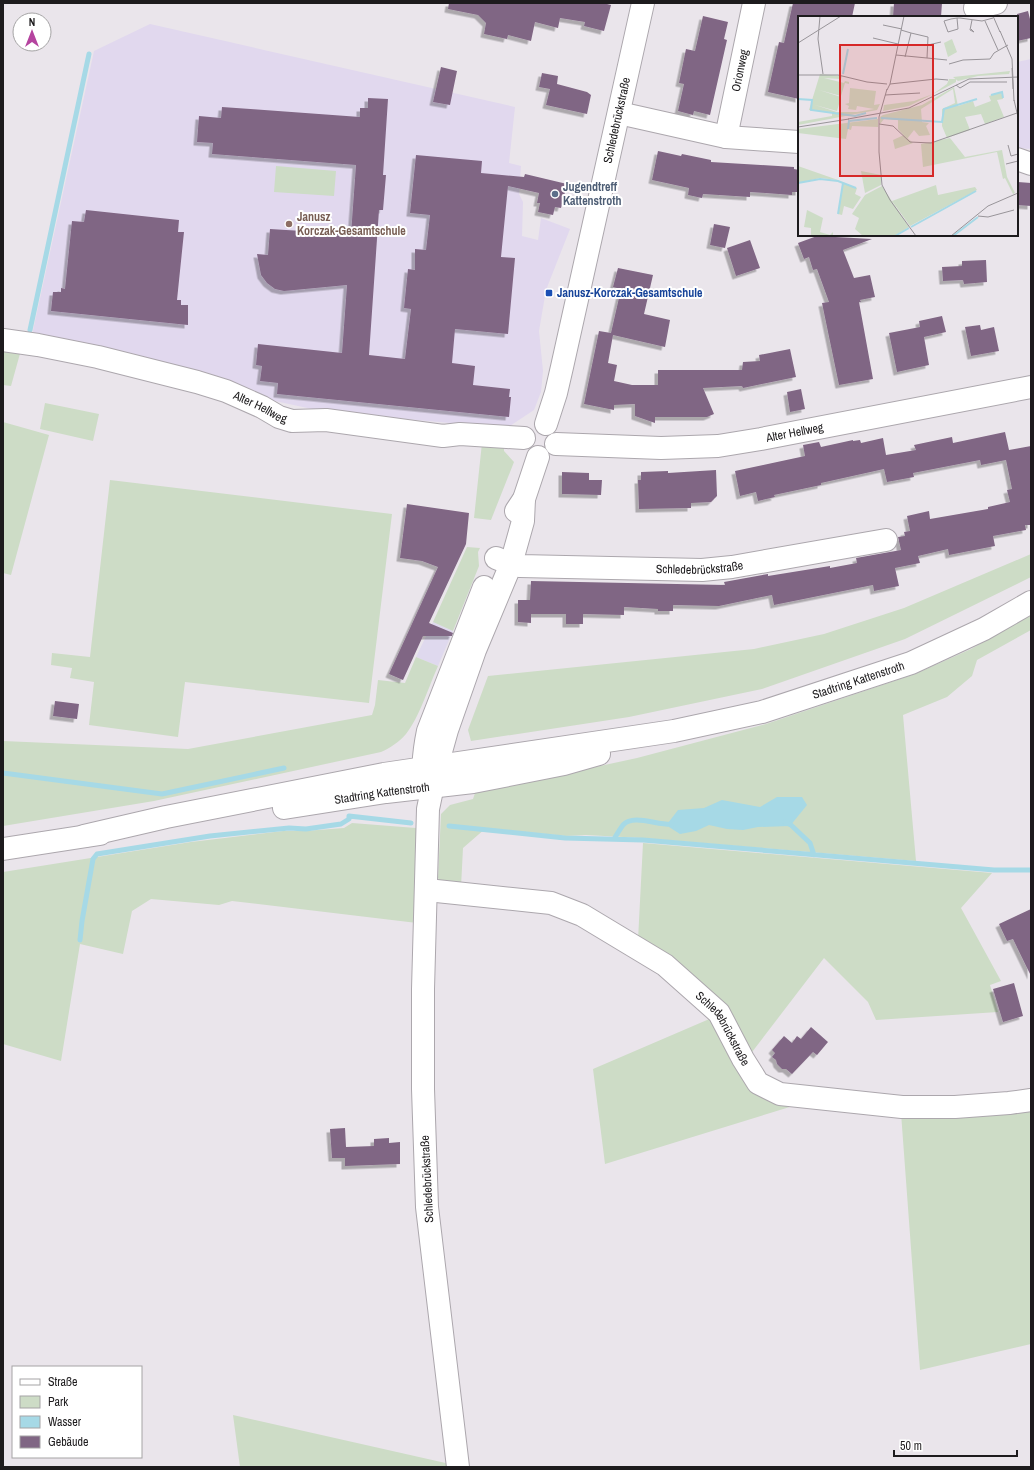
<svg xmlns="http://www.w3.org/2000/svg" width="1034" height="1470" font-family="'Archivo Narrow',sans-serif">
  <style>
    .commercial { fill: #dfd9ee }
    .education { fill: #e1d8ee }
    .green { fill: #cddcc6 }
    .water { fill: #a6d9e6 }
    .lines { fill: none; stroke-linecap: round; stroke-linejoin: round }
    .stream { stroke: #a6d9e6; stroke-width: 5 }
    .building { fill: #806684; filter: url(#shadow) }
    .minor-casing { stroke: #aca7ad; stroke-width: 24 }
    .major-casing { stroke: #aca7ad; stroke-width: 24 }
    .minor { stroke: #fff; stroke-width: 22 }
    .major { stroke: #fff; stroke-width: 22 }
    .service-dot { fill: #5c6f8a; stroke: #fff; stroke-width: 1.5 }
    .education-dot { fill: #8d6e63; stroke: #fff; stroke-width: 1.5 }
    .transit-dot { fill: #1a4fb4; stroke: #fff; stroke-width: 1.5 }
    .labels { text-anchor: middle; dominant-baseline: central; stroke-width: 4; stroke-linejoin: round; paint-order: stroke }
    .street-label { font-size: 12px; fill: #1d1b1d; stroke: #fff }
    .service-label { font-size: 12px; font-weight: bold; fill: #4e5e75; stroke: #fff; text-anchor: start }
    .education-label { font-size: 12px; font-weight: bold; fill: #785e54; stroke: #fff; text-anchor: start }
    .transit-label { font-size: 12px; font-weight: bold; fill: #164399; stroke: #fff; text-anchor: start }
    .inset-river { fill: none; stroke: #a6d9e6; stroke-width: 2 }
    .inset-road { fill: none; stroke: #989499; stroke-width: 1 }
    .view { fill: #d62828; fill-opacity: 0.15; stroke: #d62828; stroke-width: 2 }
    .inset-edge { fill: none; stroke: #1d1b1d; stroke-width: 2 }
  </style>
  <defs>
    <filter id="shadow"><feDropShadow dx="-3.5" dy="3.5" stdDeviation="0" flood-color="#0004"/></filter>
  </defs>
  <rect width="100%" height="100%" fill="#eae5eb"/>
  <path class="commercial" d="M 433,622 L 453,631 L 438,666 L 416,657 Z"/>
  <path class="education" d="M 150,24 L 515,107 L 509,163 L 521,166 L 519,194 L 523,202 L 522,236 L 538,240 L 541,218 L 570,229 L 546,290 L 539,331 L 543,371 L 541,392 L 534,410 L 507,428 L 326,412 L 275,401 L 227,384 L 32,335 L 94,51 Z
    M 1031,59 L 1031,149 L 1017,148 L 1017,62 Z"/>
  <path class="green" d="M 276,166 L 336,171 L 334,196 L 274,192 Z
    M 3,348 L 21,350 L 11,386 L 3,385 Z
    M 45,403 L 99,414 L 93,441 L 40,429 Z
    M 3,422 L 49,435 L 11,575 L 3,573 Z
    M 482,443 L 504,444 L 504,451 L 514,462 L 491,520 L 474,518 Z
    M 110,480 L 392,514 L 369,703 L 185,682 L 178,737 L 89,725 L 94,682 L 70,678 L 72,668 L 51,665 L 52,653 L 90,657 Z
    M 467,547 L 480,548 L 478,552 L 479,566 L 453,631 L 433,622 Z
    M 1031,554 L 1031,577 L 905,639 L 762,689 L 629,717 L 471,741 L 468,730 L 488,676 L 754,649 L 824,634 L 904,608 Z
    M 1031,615 L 1031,630 L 977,660 L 972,676 L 947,697 L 903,715 L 916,861 L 642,838 L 586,835 L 566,836 L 486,828 L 463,848 L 461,887 L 442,885 L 438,878 L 441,814 L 450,805 L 473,799 L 475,793 L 637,758 L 766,724 L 915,674 L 971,649 Z
    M 416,657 L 438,666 C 429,686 419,718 406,734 C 399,742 390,748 381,752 L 154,801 L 3,826 L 3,741 L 188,749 L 372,715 L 375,705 L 378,680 L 405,683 Z
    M 352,823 L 416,828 L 417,923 L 232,901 L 219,905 L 151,899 L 132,911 L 123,954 L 80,944 L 61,1061 L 3,1044 L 3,872 L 191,842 L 283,831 L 305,831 L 344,828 Z
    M 643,843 L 992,873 L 961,908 L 1001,981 L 990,985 L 998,1012 L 876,1020 L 868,1002 L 824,958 L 749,1056 L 638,940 Z
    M 714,1017 L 756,1088 L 806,1102 L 605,1164 L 593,1069 Z
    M 1031,1108 L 1031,1344 L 920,1370 L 901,1113 Z
    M 233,1415 L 450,1464 L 450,1467 L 240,1467 Z"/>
  <path class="water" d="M 777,797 L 802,797 L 807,805 L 790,826 L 758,827 L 743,830 L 727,829 L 709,825 L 696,831 L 680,834 L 669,827 L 668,823 L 678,810 L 704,808 L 722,800 L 760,807 Z"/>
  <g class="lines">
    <path class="stream" d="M 30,330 L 89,54
      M 3,773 L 162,794 L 284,768
      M 785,822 L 791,825 L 810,843 L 814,855
      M 449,826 L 565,838 L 643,840 L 994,870 L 1031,870
      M 614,839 C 617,834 620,829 623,825 C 634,813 660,827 675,824
      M 80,940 L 82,921 L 93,859 L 97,854 L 210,836 L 289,828 L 306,829 L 341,824 L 349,819 L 349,816 L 411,823"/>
  </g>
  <path class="building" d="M 449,3 L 603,3 L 611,5 L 604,31 L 584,26 L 585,22 L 560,18 L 558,28 L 535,22 L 531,41 L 508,35 L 507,39 L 484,34 L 486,23 L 478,15 L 448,9 Z
    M 793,3 L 855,3 L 852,17 L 799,17 L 799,99 L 768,92 L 779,42 L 784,43 Z
    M 894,3 L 942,3 L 941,17 L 893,17 Z
    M 1028,11 L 1031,23 L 1031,38 L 1017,41 L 1017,14 Z
    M 703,16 L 728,22 L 724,39 L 727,40 L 710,115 L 694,111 L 693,115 L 678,111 L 684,84 L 679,83 L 686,49 L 695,51 Z
    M 441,67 L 457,71 L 450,105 L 433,102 Z
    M 542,73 L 558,76 L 557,84 L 587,92 L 591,95 L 587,114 L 546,105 L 550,89 L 539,87 Z
    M 368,98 L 388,99 L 383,175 L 386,175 L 383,210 L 379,210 L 369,355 L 405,359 L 411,309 L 404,308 L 408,269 L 415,270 L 415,249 L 426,250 L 430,215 L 410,213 L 416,155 L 482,161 L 481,173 L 524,177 L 525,174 L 567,184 L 561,208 L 555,207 L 553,215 L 538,212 L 540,203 L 537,203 L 539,193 L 508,186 L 501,257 L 515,258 L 508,334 L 455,329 L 452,363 L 475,366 L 473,385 L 510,389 L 509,397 L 511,397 L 509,417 L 277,394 L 278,383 L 260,381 L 262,366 L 256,365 L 258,344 L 342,353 L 347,285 L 284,291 L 275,289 L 267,283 L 261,275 L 257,254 L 268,255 L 270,229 L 351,234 L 356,165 L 212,154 L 213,143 L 197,142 L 199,116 L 221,118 L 222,107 L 360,117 L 360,108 L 368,108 Z
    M 658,151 L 681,156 L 682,154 L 711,160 L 711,162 L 794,167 L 794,169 L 799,170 L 799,192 L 792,192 L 792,195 L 750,192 L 750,197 L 703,194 L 702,198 L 688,195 L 689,188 L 652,180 Z
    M 1018,182 L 1031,183 L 1031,206 L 1017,205 Z
    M 86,210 L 179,220 L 178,232 L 184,232 L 177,300 L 181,300 L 181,305 L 188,305 L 188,325 L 51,311 L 53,292 L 61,292 L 61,288 L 65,289 L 72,221 L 84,222 Z
    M 714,224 L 730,227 L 725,248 L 710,245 Z
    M 817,236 L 872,239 L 843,250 L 854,278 L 870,275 L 875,297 L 860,300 L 861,302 L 859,302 L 873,379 L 839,385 L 822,303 L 829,302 L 817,269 L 813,270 L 809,257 L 804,259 L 798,243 Z
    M 750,240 L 760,268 L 736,276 L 727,248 Z
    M 986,260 L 987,282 L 964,284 L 963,280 L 943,281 L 942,267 L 962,266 L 962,261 Z
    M 618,268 L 653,275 L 644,314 L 670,320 L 665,347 L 613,335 L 608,363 L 617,365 L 614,381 L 632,385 L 658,385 L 658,370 L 742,370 L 743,362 L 760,361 L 759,355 L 790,349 L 796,377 L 743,388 L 742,386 L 703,388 L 714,414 L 707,417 L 655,417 L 655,423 L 635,416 L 635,404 L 614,405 L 614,410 L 584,404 L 599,331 L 611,333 L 621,289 L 613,287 Z
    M 942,316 L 946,332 L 924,337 L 929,365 L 897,372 L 889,333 L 920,327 L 919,321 Z
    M 980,325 L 981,330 L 994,327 L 999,351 L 971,356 L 965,327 Z
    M 801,389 L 805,409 L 790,412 L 787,392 Z
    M 1005,432 L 1009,450 L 1031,446 L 1031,525 L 1025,525 L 1026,530 L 993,536 L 995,546 L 949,555 L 948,549 L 918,556 L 920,563 L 895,568 L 899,586 L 874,591 L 873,585 L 774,605 L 772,595 L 719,606 L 673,605 L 673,611 L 658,611 L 658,609 L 624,607 L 624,615 L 583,614 L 583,624 L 566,624 L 566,614 L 531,614 L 531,623 L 518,622 L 518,600 L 530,600 L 531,581 L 725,585 L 724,582 L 768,574 L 768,576 L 830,566 L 830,568 L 857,563 L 856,558 L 901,550 L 898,537 L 905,536 L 904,532 L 910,531 L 907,516 L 929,511 L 930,519 L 988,509 L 988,507 L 1010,502 L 1007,490 L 1012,489 L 1006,460 L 981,465 L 980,460 L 913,473 L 914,477 L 887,482 L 884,469 L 821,483 L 821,485 L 774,495 L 775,497 L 758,501 L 756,492 L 740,496 L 735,471 L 805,456 L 803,445 L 819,442 L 821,447 L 853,440 L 853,441 L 860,440 L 861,443 L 883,438 L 886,455 L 916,450 L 914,445 L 952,437 L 953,443 Z
    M 716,470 L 717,496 L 711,502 L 691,503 L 691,508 L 639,509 L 638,480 L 641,480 L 641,472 L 668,471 L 668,473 Z
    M 562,472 L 589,473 L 589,480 L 602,480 L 601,495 L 562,494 Z
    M 407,504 L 469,513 L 466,544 L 429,623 L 453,633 L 452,636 L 423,636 L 403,680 L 389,674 L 438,567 L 422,561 L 400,558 Z
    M 55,701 L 79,704 L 77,719 L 53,716 Z
    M 1031,909 L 1031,976 L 1013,939 L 1007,941 L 999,924 Z
    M 1014,983 L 1023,1016 L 1003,1022 L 993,989 Z
    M 811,1027 L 828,1042 L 817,1055 L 813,1052 L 792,1074 L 786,1069 L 782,1069 L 777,1064 L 776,1060 L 772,1057 L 775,1053 L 772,1050 L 784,1036 L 792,1043 L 797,1036 L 801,1039 Z
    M 345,1128 L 346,1147 L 374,1146 L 374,1139 L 389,1138 L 389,1143 L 400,1142 L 400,1164 L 345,1166 L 345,1158 L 332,1158 L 330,1129 Z"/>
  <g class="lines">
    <defs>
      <g id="minor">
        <path d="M 975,8 L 996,3"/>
        <path d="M 619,113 L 726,137 L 799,142"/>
        <path id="s1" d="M 726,137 L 754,3"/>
        <path d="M 1017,159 L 1031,164"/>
        <path id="s2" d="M 3,340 L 38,345 L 98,357 L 197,382 L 226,391 L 262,407 L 279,417 L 292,421 L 326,420 L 443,436 L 460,434 L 524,438"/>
        <path id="s3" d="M 546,424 L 556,393 L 562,367 L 643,3"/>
        <path id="s4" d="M 556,444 L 661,448 L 718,446 L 761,439 L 1031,387"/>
        <path d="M 516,511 L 524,499 L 538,457"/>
        <path id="s5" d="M 496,558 L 511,564 L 520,566 L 702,570 L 732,567 L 886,540"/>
        <path d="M 424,787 C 422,767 424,750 428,731 L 484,587"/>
        <path id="s6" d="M 427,890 L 551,903 L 582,915 L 665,965 L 719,1013 L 743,1059 L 758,1083 L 780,1094 L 902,1107 L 955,1107 L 1009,1103 L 1031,1100"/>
        <path d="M 458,1467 L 427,1207 L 423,1089 L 423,989 L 428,809 L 437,766 L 447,730 L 475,650 L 511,564 L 523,521 L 524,499"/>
      </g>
      <g id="major">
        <path id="s7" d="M 284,808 L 386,792 L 473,782 L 564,764 L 599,754"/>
        <path id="s8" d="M 84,836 L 166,817 L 384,774 L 674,731 L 762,712 L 911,663 L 984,629 L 1031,602"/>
        <path d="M 3,849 L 100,834"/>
      </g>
    </defs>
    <use href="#minor" class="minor-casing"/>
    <use href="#major" class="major-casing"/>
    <use href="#minor" class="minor"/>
    <use href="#major" class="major"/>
  </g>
  <circle class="service-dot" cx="555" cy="194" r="4"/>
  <circle class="education-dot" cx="289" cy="224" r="4"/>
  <rect class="transit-dot" x="545" y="289" width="8" height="8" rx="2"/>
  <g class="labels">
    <g class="street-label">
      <text stroke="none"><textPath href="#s1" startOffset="68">Orionweg</textPath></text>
      <text stroke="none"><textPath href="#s3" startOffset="312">Schledebrückstraße</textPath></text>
      <text stroke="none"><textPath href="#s2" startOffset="267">Alter Hellweg</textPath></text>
      <text stroke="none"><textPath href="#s4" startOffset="240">Alter Hellweg</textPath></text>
      <text stroke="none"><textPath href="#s5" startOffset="205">Schledebrückstraße</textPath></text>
      <text stroke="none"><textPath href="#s8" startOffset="791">Stadtring Kattenstroth</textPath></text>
      <text stroke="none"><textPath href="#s7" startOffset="99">Stadtring Kattenstroth</textPath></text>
      <text stroke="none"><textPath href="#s6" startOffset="342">Schledebrückstraße</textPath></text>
      <text transform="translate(427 1179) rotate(-93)">Schledebrückstraße</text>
    </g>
    <g class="service-label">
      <text x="563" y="187">Jugendtreff<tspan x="563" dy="14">Kattenstroth</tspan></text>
    </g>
    <g class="education-label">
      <text x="297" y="217">Janusz<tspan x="297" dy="14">Korczak-Gesamtschule</tspan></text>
    </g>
    <g class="transit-label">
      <text x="557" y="293">Janusz-Korczak-Gesamtschule</text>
    </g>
  </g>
  <g transform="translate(798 16)">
    <rect width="220" height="220" fill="#eae5eb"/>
    <path d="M 154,23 L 159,36 L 150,41 L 146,27 ZM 212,55 L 211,58 L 180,60 L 160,65 L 155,61 ZM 22,58 L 44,60 L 43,63 L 26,62 L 46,67 L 47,65 L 51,66 L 51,68 L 47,67 L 43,80 L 21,74 L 43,81 L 39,95 L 17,89 L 39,96 L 59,96 L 76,93 L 59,90 L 58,94 L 50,93 L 51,90 L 47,88 L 51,87 L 52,72 L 78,75 L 76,89 L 82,88 L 79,94 L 0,109 L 0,106 L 34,100 L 34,97 L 11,94 ZM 151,63 L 158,63 L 158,66 L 147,72 L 111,90 L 85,95 L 86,89 L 116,85 L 135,78 L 149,68 ZM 156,71 L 160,90 L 175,85 L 177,91 L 193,85 L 191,80 L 203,76 L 205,83 L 199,84 L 206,101 L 187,108 L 183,98 L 167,101 L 172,114 L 149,122 L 144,110 L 144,93 L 157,87 L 155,73 L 123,93 L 124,106 L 131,107 L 128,110 L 132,119 L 121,120 L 116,114 L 109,123 L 100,113 L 100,104 L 86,103 L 82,108 L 82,101 L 85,99 L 124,89 ZM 80,103 L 80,111 L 54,110 L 53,114 L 50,113 L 48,123 L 0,117 L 0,113 ZM 106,119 L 115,127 L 97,133 L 95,124 ZM 152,122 L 167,141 L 204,134 L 209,161 L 217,177 L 215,178 L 207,162 L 205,163 L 199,136 L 125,151 L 123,128 ZM 0,150 L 40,164 L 22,162 L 0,167 ZM 63,155 L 83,159 L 83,169 L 67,177 ZM 45,167 L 59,172 L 57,178 L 63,181 L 55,193 L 46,190 L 44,199 L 40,198 ZM 138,169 L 140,179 L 177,171 L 179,174 L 112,210 L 94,185 ZM 84,170 L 111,211 L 96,220 L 65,220 L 57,213 L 61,202 L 54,198 L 67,179 ZM 9,194 L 25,202 L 22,216 L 32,219 L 35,216 L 35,220 L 13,220 L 13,212 L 6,211 Z" fill="#cddcc6"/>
    <path class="inset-river" d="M 45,58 L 50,33M 193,79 L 204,76 L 205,82M 0,83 L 14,84 L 13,94 L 57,100 L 68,97M 83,102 L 144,106 L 146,93 L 179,83M 50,113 L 51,105 L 79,102M 0,167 L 22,163 L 40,165 L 58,172M 40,198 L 45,167M 113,211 L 178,175M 97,220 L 111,212M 155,220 L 180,201"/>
    <path class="inset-road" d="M 22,0 L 20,23 L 25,58M 195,0 L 202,16M 159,2 L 160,13 L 150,16 L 146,5 L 153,3 L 159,2 L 162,2 L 184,5 L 195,2M 187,5 L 200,34M 85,9 L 104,13M 173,13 L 176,16 L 172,14 L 174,4M 103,14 L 113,17 L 107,41M 202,15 L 214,43 L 216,85M 75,22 L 100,28M 0,27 L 43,0M 130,29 L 143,26M 98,39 L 129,42 L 130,21 L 113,17M 129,42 L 149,44M 151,48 L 165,44 L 192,43 L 196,37 L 210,29M 214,52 L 215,73M 0,59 L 40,59 L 69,66 L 89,68M 92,68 L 138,63 L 150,64M 158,69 L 162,72 L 172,66 L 209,66M 89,73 L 81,101 L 81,136 L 84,169 L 92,184 L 118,220M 89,74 L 92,68 L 106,0M 87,79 L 122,77M 216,84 L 220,101M 50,103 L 111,92 L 171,63 L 220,61M 81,108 L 95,110 L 112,126 L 133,127 L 219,97M 0,111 L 51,103M 210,129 L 213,140 L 220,138M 208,148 L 220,145M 180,200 L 190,201 L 216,194M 153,220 L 190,190 L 220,177"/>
    <path class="view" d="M 42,29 L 135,29 L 135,160 L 42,160 Z"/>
    <rect width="220" height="220" class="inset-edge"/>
  </g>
  <rect width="1034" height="1470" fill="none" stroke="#1d1b1d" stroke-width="8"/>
  <rect x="12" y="1366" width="130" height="92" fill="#ffffff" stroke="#a5a4a5"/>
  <rect x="20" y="1379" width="20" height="6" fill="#ffffff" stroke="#a5a4a5"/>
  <text x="48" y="1386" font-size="12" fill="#1d1b1d">Straße</text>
  <rect x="20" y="1396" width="20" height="12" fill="#cddcc6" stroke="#a5a4a5"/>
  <text x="48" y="1406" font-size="12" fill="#1d1b1d">Park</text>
  <rect x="20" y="1416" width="20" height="12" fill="#a6d9e6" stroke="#a5a4a5"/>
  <text x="48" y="1426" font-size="12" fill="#1d1b1d">Wasser</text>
  <rect x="20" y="1436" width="20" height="12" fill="#806684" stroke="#a5a4a5"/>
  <text x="48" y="1446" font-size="12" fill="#1d1b1d">Gebäude</text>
  <g transform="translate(32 32)"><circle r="19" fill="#ffffff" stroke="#a5a4a5"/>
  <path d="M0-3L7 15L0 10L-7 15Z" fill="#b5449f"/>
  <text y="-6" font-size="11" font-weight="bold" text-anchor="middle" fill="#1d1b1d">N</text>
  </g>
  <path d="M894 1450v6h123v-6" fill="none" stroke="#1d1b1d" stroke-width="2"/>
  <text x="900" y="1450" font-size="12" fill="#1d1b1d" stroke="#ffffff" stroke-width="3" paint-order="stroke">50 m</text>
</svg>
